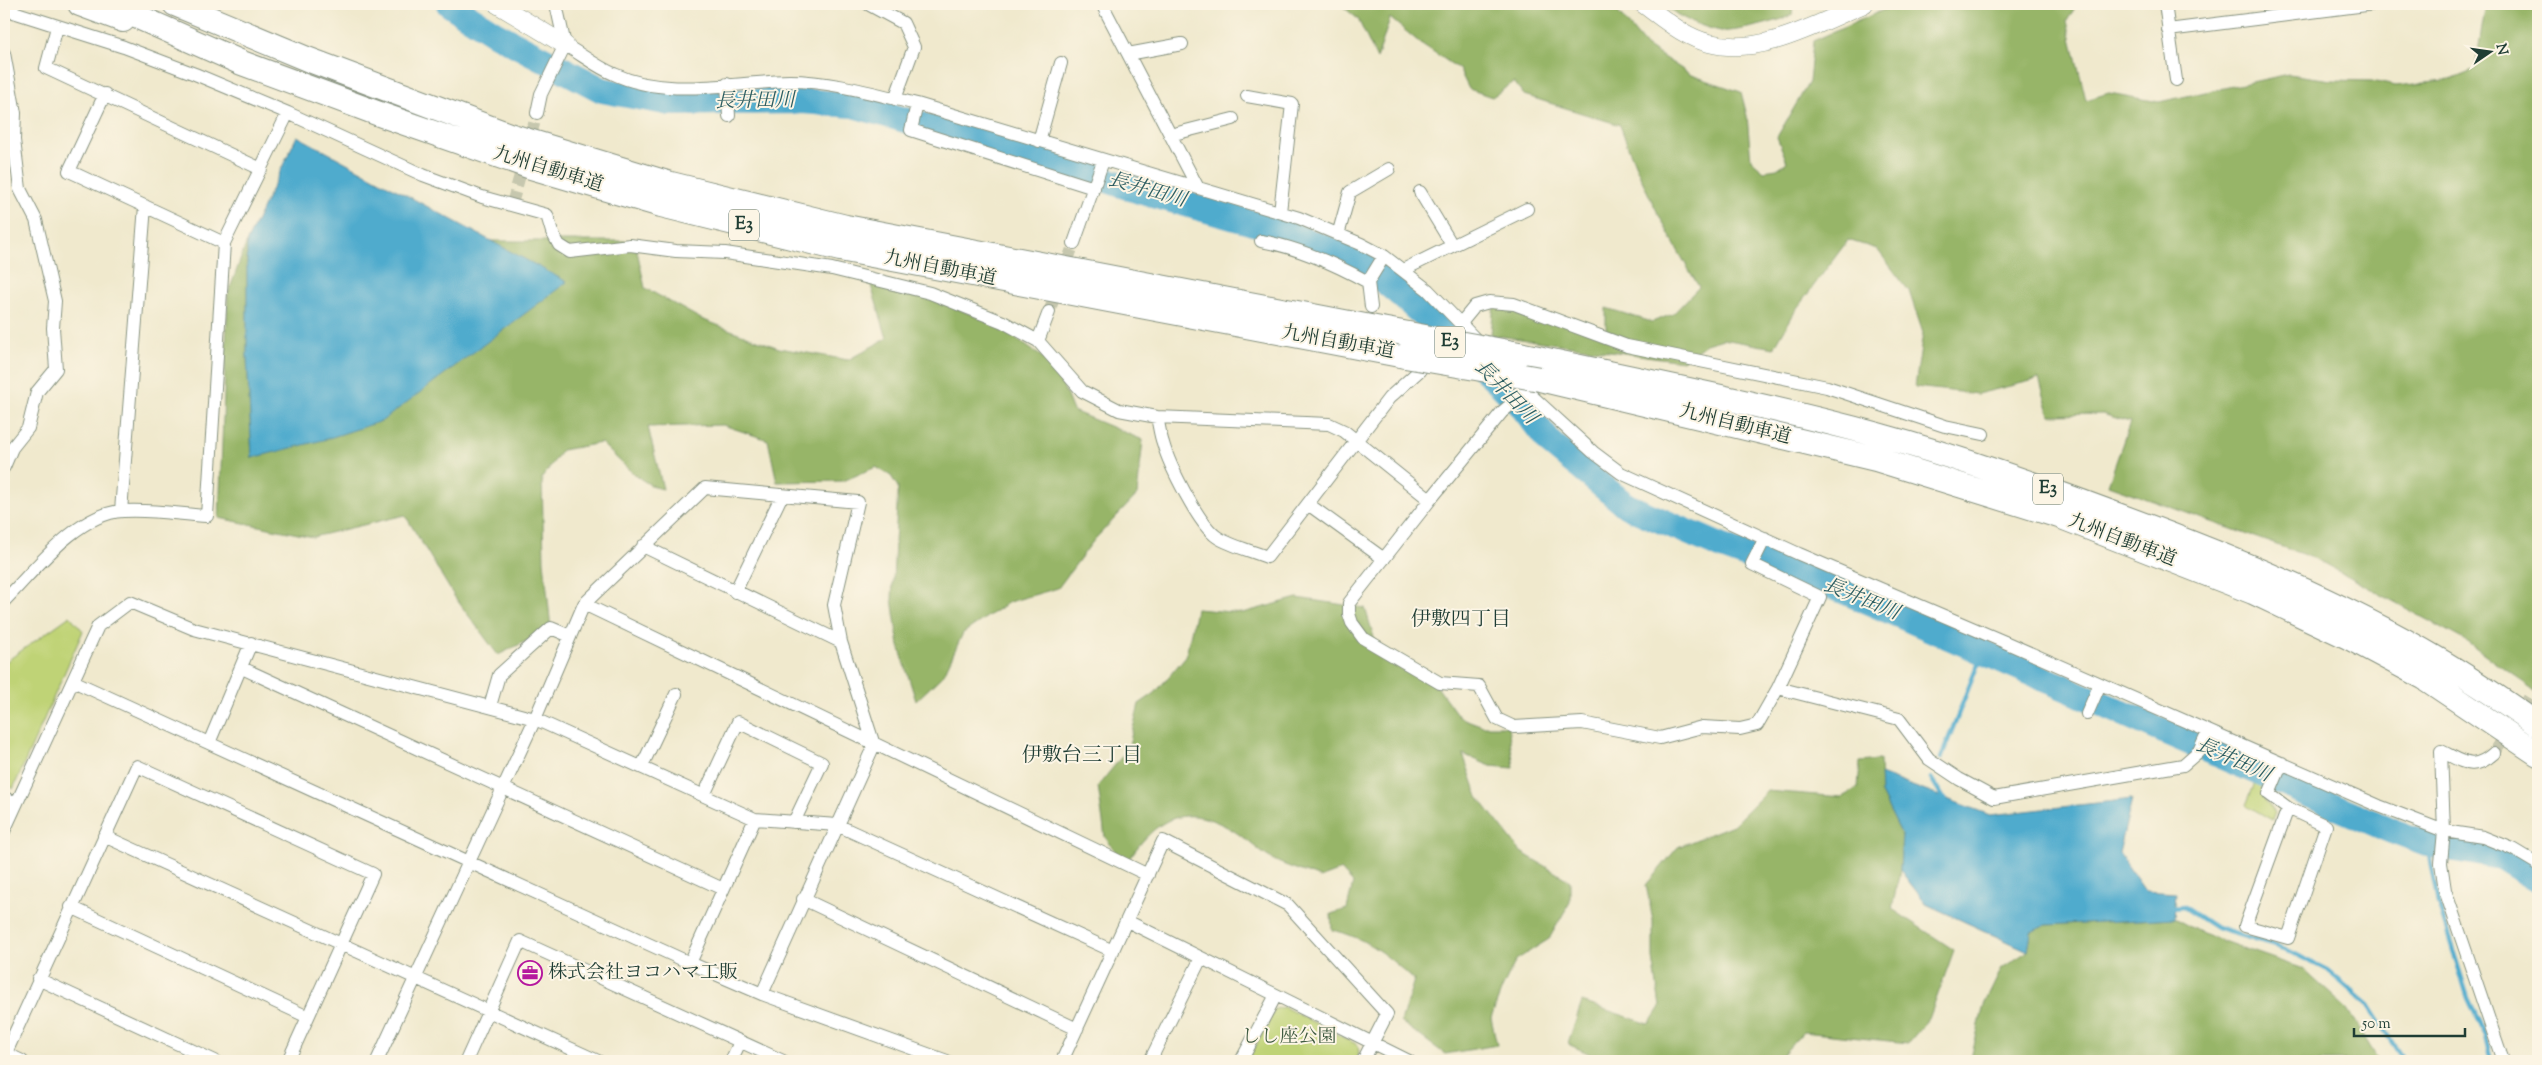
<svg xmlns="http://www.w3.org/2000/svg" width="2542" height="1065" font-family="'Sorts Mill Goudy','Noto Serif JP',serif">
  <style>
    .green { fill: #bfd376; stroke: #6f8855 }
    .forest { fill: #97b567; stroke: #5b794e }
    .water { fill: #4fabcd; stroke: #377480 }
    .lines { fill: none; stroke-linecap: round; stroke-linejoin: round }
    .stream { stroke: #4fabcd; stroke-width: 4.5 }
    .river { stroke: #4fabcd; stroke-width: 26 }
    .street-tunnel { stroke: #c6c7ae; stroke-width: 12; stroke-dasharray: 12 6; stroke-linecap: butt }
    .street-casing { stroke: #889380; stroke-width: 14 }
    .secondary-casing { stroke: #889380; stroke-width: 19 }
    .highway-casing { stroke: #889380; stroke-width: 26 }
    .street { stroke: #fff; stroke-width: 12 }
    .secondary { stroke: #fff; stroke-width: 18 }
    .highway { stroke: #fff; stroke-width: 24 }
    .highway-bridge-casing { stroke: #889380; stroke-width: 26; stroke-linecap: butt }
    .highway-bridge { stroke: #fff; stroke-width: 24 }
    .labels { text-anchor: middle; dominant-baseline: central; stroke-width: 4; stroke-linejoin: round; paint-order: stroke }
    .shield { fill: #fcf5e5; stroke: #617469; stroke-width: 1 }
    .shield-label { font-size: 18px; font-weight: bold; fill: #1f3d34 }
    .street-label { font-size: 19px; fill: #1f3d34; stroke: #fcf5e5 }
    .poi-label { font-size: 19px; fill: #1f3d34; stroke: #fcf5e5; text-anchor: start }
    .park-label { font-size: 19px; fill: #3f5b41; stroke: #fcf5e5 }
    .water-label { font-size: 20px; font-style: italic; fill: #2d5e62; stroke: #fcf5e5 }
    .neighbourhood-label { font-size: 20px; fill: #1f3d34; stroke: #fcf5e5 }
  </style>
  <rect width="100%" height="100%" fill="#fcf5e5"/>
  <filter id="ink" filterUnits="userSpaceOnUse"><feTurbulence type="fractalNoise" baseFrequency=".02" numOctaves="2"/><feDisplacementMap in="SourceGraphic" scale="10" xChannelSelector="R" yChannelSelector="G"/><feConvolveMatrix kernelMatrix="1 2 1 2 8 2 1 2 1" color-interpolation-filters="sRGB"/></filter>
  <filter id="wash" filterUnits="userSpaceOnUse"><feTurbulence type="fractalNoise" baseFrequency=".0096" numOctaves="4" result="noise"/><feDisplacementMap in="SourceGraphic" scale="20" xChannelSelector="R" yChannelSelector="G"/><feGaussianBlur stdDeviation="1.12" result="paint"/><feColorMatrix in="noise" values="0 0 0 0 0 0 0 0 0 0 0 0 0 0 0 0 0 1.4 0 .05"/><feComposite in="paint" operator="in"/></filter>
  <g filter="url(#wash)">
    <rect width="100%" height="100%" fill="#f0e9cd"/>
    <path class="green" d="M 70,616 L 83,631 L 13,789 L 4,777 L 4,663 Z
      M 2255,783 L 2262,786 L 2266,801 L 2275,813 L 2272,820 L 2246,805 Z
      M 1284,1007 L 1358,1045 L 1359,1054 L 1356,1061 L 1248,1061 L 1275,1009 Z"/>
    <path class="forest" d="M 1340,4 L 1611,4 L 1646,46 L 1691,75 L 1741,92 L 1747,116 L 1751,160 L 1764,171 L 1777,169 L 1787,162 L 1777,137 L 1809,82 L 1813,41 L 1897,4 L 2077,4 L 2067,21 L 2086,100 L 2109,93 L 2159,102 L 2289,74 L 2331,80 L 2372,81 L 2395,86 L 2446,81 L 2475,69 L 2486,4 L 2538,4 L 2538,694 L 2464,640 L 2316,559 L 2108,485 L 2130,422 L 2102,414 L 2050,415 L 2039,379 L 1977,394 L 1915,387 L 1923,333 L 1909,291 L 1877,249 L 1848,240 L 1797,308 L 1774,348 L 1723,339 L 1706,344 L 1683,361 L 1491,335 L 1494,302 L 1606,332 L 1606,308 L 1652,322 L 1673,314 L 1699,287 C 1668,235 1640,183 1620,125 L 1524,95 L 1514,82 L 1492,97 L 1469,89 L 1459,69 L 1419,42 L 1390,18 L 1377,59 L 1358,19 Z
      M 1662,4 L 1793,4 L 1792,15 C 1781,21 1733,33 1721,31 C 1701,27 1677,17 1662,4 Z
      M 247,241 L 247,356 L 252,458 L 566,282 L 491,241 L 635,241 L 645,288 L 701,319 L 779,348 L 848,360 L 887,338 L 869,279 L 923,294 L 998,326 L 1055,366 L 1073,411 L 1143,440 L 1137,495 L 1094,540 L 1058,588 L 1009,602 L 963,633 L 944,674 L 916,701 L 899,646 L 892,599 L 898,487 L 891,476 L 876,467 L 843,481 L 777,482 L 768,440 L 723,425 L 648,427 L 663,489 C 640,485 619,459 601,443 L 562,450 L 542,478 L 544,561 L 551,629 L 498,655 L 454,596 L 405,515 L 313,537 L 219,518 L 228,294 Z
      M 1297,598 L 1365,608 L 1376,644 L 1401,669 L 1435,684 L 1459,717 L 1483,726 L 1508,726 L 1514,768 L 1490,766 L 1463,754 L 1478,797 L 1521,852 L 1570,881 L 1570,902 L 1549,939 L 1516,960 L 1502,989 L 1491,1018 L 1497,1045 L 1445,1054 L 1401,1022 L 1414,980 C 1389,957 1366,937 1332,930 L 1331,914 L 1347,909 L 1353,883 L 1341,870 L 1320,878 C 1304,871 1282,866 1267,856 C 1256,849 1246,838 1234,831 C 1183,800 1155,819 1125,865 L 1105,837 L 1098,786 L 1128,749 L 1139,704 L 1155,693 L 1186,656 L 1196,609 L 1243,613 Z
      M 1880,760 L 1881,793 L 1902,835 L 1900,870 L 1892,909 L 1954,950 L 1929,1019 L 1908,1043 L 1803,1032 L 1777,1061 L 1605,1061 L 1568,1044 L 1582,1002 L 1649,1024 L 1660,1007 L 1653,958 L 1653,920 L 1646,885 L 1678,847 L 1733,825 L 1767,791 L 1842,797 L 1858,788 L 1860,762 Z
      M 2174,918 L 2203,934 L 2303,969 L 2347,1009 L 2379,1061 L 1970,1061 L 1984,1005 L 2002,968 L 2028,951 L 2031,932 L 2046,925 Z"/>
    <path class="water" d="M 297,136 L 567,282 L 382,421 L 323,440 L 252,458 L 247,356 L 247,241 Z
      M 1880,774 L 1990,815 L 2132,799 L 2119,853 L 2145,891 L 2176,893 L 2174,918 L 2046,925 L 2031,932 L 2028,951 L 1926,904 L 1900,870 L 1902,835 L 1881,793 Z"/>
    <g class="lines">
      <path class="stream" d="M 1941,758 L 1983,651
        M 1931,778 L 1946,802
        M 2427,844 L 2438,903 L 2468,998 L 2485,1035 L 2491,1061
        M 2171,908 L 2184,907 L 2216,928 L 2285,949 L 2327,970 L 2368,1005 L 2404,1061"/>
      <path class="river" d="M 449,4 L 494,33 L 602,90 L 670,103 L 802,101 L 853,105 L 1075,169 L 1139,191 L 1278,230 L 1355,259 L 1395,290 L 1493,377 L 1524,409 L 1550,443 L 1627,506 L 1725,548 L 1846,592 L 2392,831 L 2427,844 L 2500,857 L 2538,880"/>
    </g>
  </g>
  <g filter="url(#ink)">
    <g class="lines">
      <path class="street-tunnel" d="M 512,204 L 537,113
        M 1049,312 L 1074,243
        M 2494,753 L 2529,698"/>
      <defs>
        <path id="street" d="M 868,4 L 903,23 L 914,47 L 895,99
          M 1102,4 L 1197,186
          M 2165,4 L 2176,80
          M 4,9 L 124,47 L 195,74 L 288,113 L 423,175 L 482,197 L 547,215 L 552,232 L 559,245 L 570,252 L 630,245 L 676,251 L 725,253 L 832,269 L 930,293 L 1003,322 L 1038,341 L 1082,391 L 1119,410 L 1157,417 L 1329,424 L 1344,431 L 1430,500 L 1502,412 L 1526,392
          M 57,27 L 46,68 L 261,169
          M 2168,30 L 2374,4
          M 565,45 C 581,54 597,67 614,74 C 667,99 733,82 789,81 C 832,81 875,94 917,104 L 1299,218 L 1361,244 L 1384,256 L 1428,290 L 1482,346
          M 4,53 L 15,113 L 14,140 L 20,189 L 36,220 L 55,301 L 53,328 L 56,369 L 37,392 L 28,428 L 12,448 L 4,467
          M 1128,54 L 1182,44
          M 727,84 L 729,116
          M 105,94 L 69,171 L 224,243
          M 1247,96 L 1292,104 L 1280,212
          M 917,104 L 911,130 L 1094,188
          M 537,113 L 541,94 L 565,45 L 556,4
          M 1170,135 L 1233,119
          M 1039,141 L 1061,63
          M 1420,192 L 1452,245
          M 1338,235 L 1350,192 L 1389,169
          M 1261,241 C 1298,247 1335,264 1368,282
          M 1074,243 L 1103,161
          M 1403,270 L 1527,209
          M 1368,282 L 1384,256
          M 1368,282 L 1371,307
          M 1461,323 L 1475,306 L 1489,302 L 1514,304 L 1627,346 L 1827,387 L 1945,426 L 1983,434
          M 1038,341 L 1049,312
          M 1511,377 L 1593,452 L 1621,473 L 1799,554 L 2007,643 L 2379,806 L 2444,831 L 2483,837 L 2513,849 L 2538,864
          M 1157,417 C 1159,425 1160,435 1163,443 C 1169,465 1199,525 1217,537 C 1231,546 1252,551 1267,557 L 1389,398 L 1420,370
          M 1430,500 L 1349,603 L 1349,614 L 1352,623 L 1363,638 L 1440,683 L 1479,686 L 1497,719 L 1514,727 L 1582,723 L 1660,738 L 1702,727 L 1740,729 L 1757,725 L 1778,688 L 1899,719 L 1929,759 L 1959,779 L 1994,798 L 2183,765 L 2199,751 L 2208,731
          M 1308,504 L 1384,559
          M 121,511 L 145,206
          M 1765,538 L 1752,564 L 1820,597 L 1778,688
          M 643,546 L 841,642
          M 735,592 L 782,495
          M 4,601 C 34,571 77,513 123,511 C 150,509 179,514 207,516 L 224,243 L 288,113
          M 584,604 L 1148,875
          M 242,668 L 723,889
          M 73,681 L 690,963 L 762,994 L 947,1061
          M 490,706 L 499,675 L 551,628 L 570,636
          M 2087,714 L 2100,684
          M 209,743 L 251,643
          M 2494,753 C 2473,772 2464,762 2441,751 L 2444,831 L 2441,863 L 2445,890 L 2503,1061
          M 2282,763 L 2269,794 L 2288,808 L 2245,926 L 2288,938 L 2326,826 L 2288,808
          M 642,766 L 676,694
          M 704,795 L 738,722 L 822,763 L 794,822
          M 4,797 L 15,805
          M 4,831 L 98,626 L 130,602 L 194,629 L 535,719 L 755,819 L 837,825 L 1113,951
          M 104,836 L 598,1061
          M 803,899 L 1077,1029
          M 71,907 L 308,1017
          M 1127,921 L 1409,1061
          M 690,963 L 755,819
          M 38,979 L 215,1061
          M 5,1053 L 22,1061
          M 4,1057 L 137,766 L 373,874 L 288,1061
          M 377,1061 L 535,719 L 584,604 L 705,488 L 858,502 L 834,605 L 841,642 L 874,745 L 762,994
          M 466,1061 L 520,941 L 783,1061
          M 731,1061 L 740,1042
          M 1062,1061 L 1163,841 L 1288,905 L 1387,1014 L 1363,1061
          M 1150,1061 L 1201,958
          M 1241,1061 L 1276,995"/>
        <path id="secondary" d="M 497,4 L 565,45
          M 1643,4 C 1664,19 1684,37 1709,43 C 1761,57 1818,23 1864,4"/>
        <path id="highway" d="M 80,4 L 123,20
          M 109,4 L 242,63 L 382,115 L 531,167 L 661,205 L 840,249 L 1405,356
          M 175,4 L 307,59 L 509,135 L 667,183 L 846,227 L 1381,329
          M 1519,354 C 1639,380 1759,403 1878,435 C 1962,458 2045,488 2128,519 C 2233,558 2340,602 2437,659 C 2472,679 2505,702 2538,725
          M 1540,379 L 1876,459 L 2059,516 L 2253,592 L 2348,637 L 2425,678 L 2538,754"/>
      </defs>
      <use href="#street" class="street-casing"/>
      <use href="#secondary" class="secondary-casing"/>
      <use href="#highway" class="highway-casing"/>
      <use href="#street" class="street"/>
      <use href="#secondary" class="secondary"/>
      <use href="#highway" class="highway"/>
      <defs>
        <path id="highway-bridge" d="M 1381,329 L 1519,354
          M 1405,356 L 1540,379"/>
      </defs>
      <use href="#highway-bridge" class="highway-bridge-casing"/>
      <use href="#highway-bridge" class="highway-bridge"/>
    </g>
  </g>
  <defs>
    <symbol id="office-ring" viewBox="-11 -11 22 22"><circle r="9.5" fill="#fcf5e5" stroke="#b5179e" stroke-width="1.5"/><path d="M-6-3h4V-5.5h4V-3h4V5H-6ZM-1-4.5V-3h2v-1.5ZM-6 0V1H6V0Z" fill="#b5179e"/></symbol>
  </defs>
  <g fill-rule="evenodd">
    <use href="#office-ring" x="516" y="959" width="28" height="28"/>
  </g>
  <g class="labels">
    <g class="shield">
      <rect x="729" y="209.5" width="30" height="31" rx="4"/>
      <rect x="1435" y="326.5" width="30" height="31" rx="4"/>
      <rect x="2033" y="473.5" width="30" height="31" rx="4"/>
    </g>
    <g class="shield-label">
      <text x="744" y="225">E3</text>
      <text x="1450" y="342">E3</text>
      <text x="2048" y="489">E3</text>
    </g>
    <g class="street-label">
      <text transform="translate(548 170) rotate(17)">九州自動車道</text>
      <text transform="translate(940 269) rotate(11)">九州自動車道</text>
      <text transform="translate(1338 343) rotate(10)">九州自動車道</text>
      <text transform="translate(1735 425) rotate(14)">九州自動車道</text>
      <text transform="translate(2122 541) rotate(21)">九州自動車道</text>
    </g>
    <g class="poi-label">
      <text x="548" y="973">株式会社ヨコハマ工販</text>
    </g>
    <g class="park-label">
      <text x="1289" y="1037">しし座公園</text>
    </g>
    <g class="water-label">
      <text transform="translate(755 102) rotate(-1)">長井田川</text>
      <text transform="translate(1147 191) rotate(16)">長井田川</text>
      <text transform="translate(1505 393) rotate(46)">長井田川</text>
      <text transform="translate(1861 600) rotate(22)">長井田川</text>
      <text transform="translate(2233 761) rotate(24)">長井田川</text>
    </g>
    <g class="neighbourhood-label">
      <text x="1461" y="620">伊敷四丁目</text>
      <text x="1082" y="756">伊敷台三丁目</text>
    </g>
  </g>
  <rect width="2542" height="1065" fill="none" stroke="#fcf5e5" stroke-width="20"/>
  <g transform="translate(2490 52) rotate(77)" stroke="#fcf5e5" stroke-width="4" paint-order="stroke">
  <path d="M0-4L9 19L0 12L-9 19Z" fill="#1f3d34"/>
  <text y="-8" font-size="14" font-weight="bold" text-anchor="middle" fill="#1f3d34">N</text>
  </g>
  <path d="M2354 1028v8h111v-8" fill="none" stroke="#1f3d34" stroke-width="2.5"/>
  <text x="2362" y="1028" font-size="15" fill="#1f3d34" stroke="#fcf5e5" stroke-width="4" paint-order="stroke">50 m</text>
</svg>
